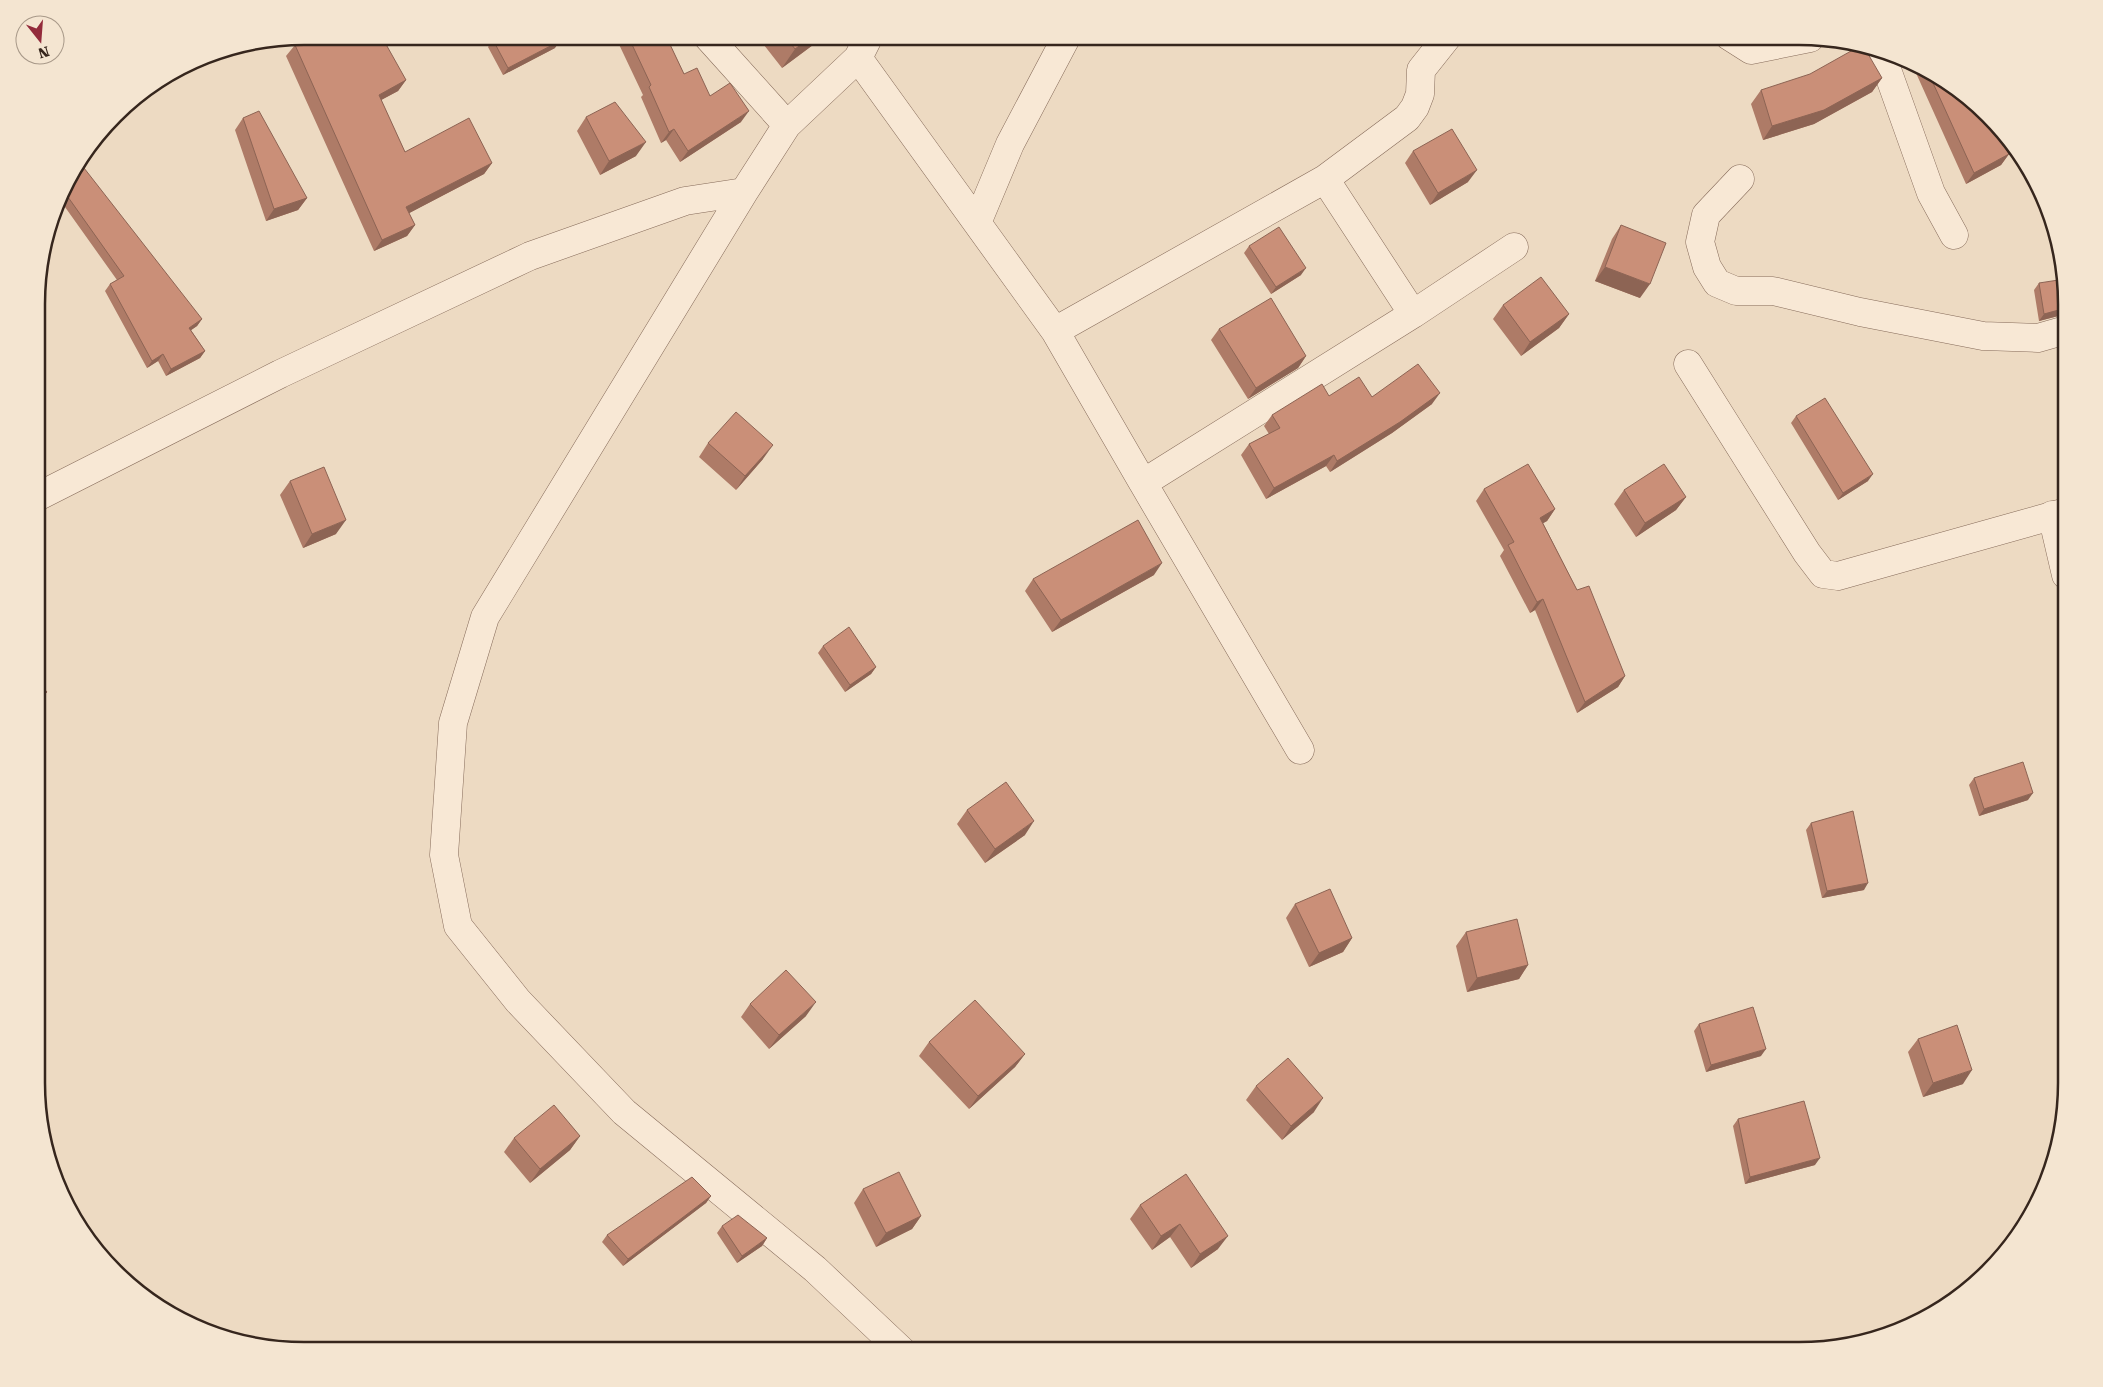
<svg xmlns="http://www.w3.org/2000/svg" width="2103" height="1387" font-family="'Roboto Serif',serif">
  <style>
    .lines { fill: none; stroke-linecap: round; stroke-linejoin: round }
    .minor-casing { stroke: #866b5a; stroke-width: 29 }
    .minor { stroke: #f8e8d5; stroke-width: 28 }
    .wall { fill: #ae7b67 }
    .shaded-wall { fill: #8d6454 }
    .building { fill: #ca8f78; stroke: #8d6454 }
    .rim { fill: none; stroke: #36261d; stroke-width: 2.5 }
  </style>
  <rect width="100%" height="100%" fill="#eddac2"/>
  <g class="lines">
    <defs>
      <path id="minor" d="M 707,36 L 787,125
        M 869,36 L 858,58 L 787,125 L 744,192 L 485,617 L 453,723 L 444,855 L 458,926 L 518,1001 L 624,1112 L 815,1269 L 902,1351
        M 1729,36 L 1751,50 L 1810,38
        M 1880,50 L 1931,193 L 1954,235
        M 858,58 L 1055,331 L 1325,179 L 1407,118 L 1415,107 L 1420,94 L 1421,70 L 1448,36
        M 1740,179 L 1706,215 L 1700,242 L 1707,267 L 1717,283 L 1736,291 L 1773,291 L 1860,312 L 1983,336 L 2038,338 L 2066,330
        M 977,223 L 1010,144 L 1067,36
        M 1413,314 L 1514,247
        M 1055,331 L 1143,483 L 1413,314 L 1325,179
        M 1688,364 L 1807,553 L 1823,574 L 1838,576 L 2066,512
        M 1143,483 L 1300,750
        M 39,496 L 280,374 L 530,256 L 685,201 L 744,192
        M 2052,515 L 2066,575"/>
    </defs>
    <use href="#minor" class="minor-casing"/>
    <use href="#minor" class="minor"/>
  </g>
  <path class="wall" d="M 615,36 L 666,36 L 684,74 L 741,122 L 680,162 L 666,140 L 661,143 L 641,97 L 643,95 Z
    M 757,36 L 825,36 L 782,68 Z
    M 493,40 L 555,48 L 503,75 L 488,47 Z
    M 377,43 L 406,80 L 398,91 L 381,100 L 405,152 L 492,163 L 484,174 L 409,213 L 415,225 L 407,236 L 374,251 L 286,56 L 295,45 Z
    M 1919,68 L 1948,82 L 2009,154 L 2001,165 L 1966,184 L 1916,73 Z
    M 1882,78 L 1872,92 L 1814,124 L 1763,140 L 1751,104 L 1761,90 Z
    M 586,117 L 636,156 L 600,175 L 577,131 Z
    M 243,118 L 307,198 L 298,210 L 266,221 L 235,130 Z
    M 1413,151 L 1468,182 L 1430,205 L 1405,163 Z
    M 64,186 L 202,319 L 197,326 L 191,330 L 205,351 L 200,358 L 166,376 L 158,361 L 147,368 L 105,291 L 110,284 L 117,280 L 60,200 Z
    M 1621,225 L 1640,298 L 1595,281 L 1612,239 Z
    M 1249,246 L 1301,275 L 1271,294 L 1244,253 Z
    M 2039,283 L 2066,287 L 2066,315 L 2062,315 L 2039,321 L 2034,290 Z
    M 1503,305 L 1569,314 L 1559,328 L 1521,356 L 1493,319 Z
    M 1219,329 L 1306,356 L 1298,368 L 1248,399 L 1211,340 Z
    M 1329,396 L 1372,397 L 1432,404 L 1392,433 L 1330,472 L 1326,466 L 1266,499 L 1241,455 L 1249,444 L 1269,434 L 1264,426 L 1272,415 Z
    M 1796,416 L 1868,481 L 1838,500 L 1791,423 Z
    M 708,443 L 763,459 L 736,490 L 699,457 Z
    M 290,481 L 336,534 L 303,548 L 280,495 Z
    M 1484,489 L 1555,509 L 1547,521 L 1543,523 L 1577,590 L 1625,676 L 1618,687 L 1577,713 L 1535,610 L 1530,613 L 1500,556 L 1504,550 L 1476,501 Z
    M 1624,490 L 1686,497 L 1676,510 L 1636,537 L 1614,504 Z
    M 1154,575 L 1052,632 L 1025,591 L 1033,579 Z
    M 823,646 L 876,667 L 871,674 L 845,692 L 818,653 Z
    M 1974,778 L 2028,800 L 1979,816 L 1969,785 Z
    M 967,810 L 1025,835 L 985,863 L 957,824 Z
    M 1811,823 L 1864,890 L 1822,898 L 1806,830 Z
    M 1295,904 L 1352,938 L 1343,952 L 1309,967 L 1286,918 Z
    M 1466,932 L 1528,965 L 1519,979 L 1467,992 L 1456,946 Z
    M 750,1004 L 806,1016 L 769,1049 L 741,1017 Z
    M 1699,1024 L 1761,1056 L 1706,1072 L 1694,1031 Z
    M 1918,1039 L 1963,1084 L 1923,1097 L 1908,1052 Z
    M 929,1042 L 1025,1054 L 1015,1067 L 969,1109 L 919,1056 Z
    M 1256,1086 L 1314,1112 L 1282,1140 L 1246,1100 Z
    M 1738,1119 L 1815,1165 L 1745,1184 L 1733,1126 Z
    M 580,1136 L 570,1150 L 530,1183 L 504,1152 L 514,1138 Z
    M 1186,1174 L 1218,1249 L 1191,1268 L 1170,1237 L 1152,1250 L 1130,1219 L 1140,1205 Z
    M 863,1189 L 921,1216 L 912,1229 L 876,1247 L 854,1203 Z
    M 711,1196 L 706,1203 L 623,1266 L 602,1242 L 607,1235 Z
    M 722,1226 L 767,1238 L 762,1246 L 737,1263 L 717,1233 Z"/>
  <path class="shaded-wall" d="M 813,36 L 825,36 L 782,68 L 795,49 Z
    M 560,41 L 555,48 L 503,75 L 508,68 Z
    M 1882,78 L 1872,92 L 1814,124 L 1763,140 L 1772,126 Z
    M 406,80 L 398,91 L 370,106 L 379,95 Z
    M 749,111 L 741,122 L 680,162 L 688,151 Z
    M 674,129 L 666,140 L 661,143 L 669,132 Z
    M 646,142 L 636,156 L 600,175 L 609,161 Z
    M 2009,154 L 2001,165 L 1966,184 L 1974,173 Z
    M 492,163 L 484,174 L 398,219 L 406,207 Z
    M 1477,170 L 1468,182 L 1430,205 L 1438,193 Z
    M 307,198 L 298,210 L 266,221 L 274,209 Z
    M 415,225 L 407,236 L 374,251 L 382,240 Z
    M 1605,267 L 1650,284 L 1640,298 L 1595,281 Z
    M 1306,268 L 1301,275 L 1271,294 L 1276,287 Z
    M 2066,308 L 2066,315 L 2062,315 L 2039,321 L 2044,314 Z
    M 1569,314 L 1559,328 L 1521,356 L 1530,342 Z
    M 202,319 L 197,326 L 184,335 L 189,328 Z
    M 205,351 L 200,358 L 166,376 L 171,369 Z
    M 163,354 L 158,361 L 147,368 L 152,361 Z
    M 1306,356 L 1298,368 L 1248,399 L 1256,388 Z
    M 1440,393 L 1432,404 L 1392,433 L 1330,472 L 1337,461 Z
    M 773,445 L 763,459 L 736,490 L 745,476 Z
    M 1334,455 L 1326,466 L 1266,499 L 1274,488 Z
    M 1873,474 L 1868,481 L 1838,500 L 1843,493 Z
    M 1686,497 L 1676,510 L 1636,537 L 1645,523 Z
    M 1555,509 L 1547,521 L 1533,529 L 1540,518 Z
    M 346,520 L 336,534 L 303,548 L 312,534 Z
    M 1162,563 L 1154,575 L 1052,632 L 1061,620 Z
    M 1543,599 L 1535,610 L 1530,613 L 1537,602 Z
    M 44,600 L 39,607 L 39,603 Z
    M 876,667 L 871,674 L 845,692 L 850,685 Z
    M 1625,676 L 1618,687 L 1577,713 L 1585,702 Z
    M 47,692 L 42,699 L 39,702 L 39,699 Z
    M 2033,793 L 2028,800 L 1979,816 L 1984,809 Z
    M 1034,821 L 1025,835 L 985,863 L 995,849 Z
    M 1868,883 L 1864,890 L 1822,898 L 1827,891 Z
    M 1352,938 L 1343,952 L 1309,967 L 1319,953 Z
    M 1528,965 L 1519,979 L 1467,992 L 1477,978 Z
    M 816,1002 L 806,1016 L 769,1049 L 779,1035 Z
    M 1766,1049 L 1761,1056 L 1706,1072 L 1711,1065 Z
    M 1025,1054 L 1015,1067 L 969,1109 L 978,1096 Z
    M 1972,1070 L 1963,1084 L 1923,1097 L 1933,1083 Z
    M 1323,1098 L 1314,1112 L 1282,1140 L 1291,1126 Z
    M 580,1136 L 570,1150 L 530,1183 L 540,1169 Z
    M 1820,1158 L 1815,1165 L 1745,1184 L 1750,1177 Z
    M 711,1196 L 706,1203 L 623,1266 L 628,1259 Z
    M 921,1216 L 912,1229 L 876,1247 L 886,1233 Z
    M 1180,1224 L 1170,1237 L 1152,1250 L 1161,1236 Z
    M 1228,1236 L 1218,1249 L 1191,1268 L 1200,1254 Z
    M 767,1238 L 762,1246 L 737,1263 L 742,1256 Z"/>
  <path class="building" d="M 314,36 L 374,36 L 377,43 L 383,39 L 406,80 L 379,95 L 405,152 L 469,118 L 492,163 L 406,207 L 415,225 L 382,240 L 295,45 Z
    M 500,36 L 556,36 L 560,41 L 508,68 L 493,40 Z
    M 628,36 L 666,36 L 684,74 L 697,68 L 710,96 L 730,83 L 749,111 L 688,151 L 674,129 L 669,132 L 649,87 L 651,85 Z
    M 785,36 L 813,36 L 795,49 Z
    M 1860,46 L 1864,47 L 1882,78 L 1824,110 L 1772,126 L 1761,90 L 1810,74 Z
    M 1928,72 L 1948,82 L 1992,121 L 2009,154 L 1974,173 Z
    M 615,102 L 646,142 L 609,161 L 586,117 Z
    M 259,111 L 307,198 L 274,209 L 243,118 Z
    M 1452,129 L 1477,170 L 1438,193 L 1413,151 Z
    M 84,168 L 202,319 L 189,328 L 205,351 L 171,369 L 163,354 L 152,361 L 110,284 L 124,276 L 63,190 L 64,186 L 68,181 Z
    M 1621,225 L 1666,243 L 1650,284 L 1605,267 Z
    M 1279,227 L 1306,268 L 1276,287 L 1249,246 Z
    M 1541,277 L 1569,314 L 1530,342 L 1503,305 Z
    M 2065,279 L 2066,287 L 2066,308 L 2044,314 L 2039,283 Z
    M 1271,298 L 1306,356 L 1256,388 L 1219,329 Z
    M 1418,364 L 1440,393 L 1400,422 L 1337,461 L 1334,455 L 1274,488 L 1249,444 L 1280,428 L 1272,415 L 1322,384 L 1329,396 L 1359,377 L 1372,397 Z
    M 1825,398 L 1873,474 L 1843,493 L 1796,416 Z
    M 736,412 L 773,445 L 745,476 L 708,443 Z
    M 1528,464 L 1555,509 L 1540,518 L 1577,590 L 1589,586 L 1625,676 L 1585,702 L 1543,599 L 1537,602 L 1508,545 L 1514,542 L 1484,489 Z
    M 1664,464 L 1686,497 L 1645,523 L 1624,490 Z
    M 324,467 L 346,520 L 312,534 L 290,481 Z
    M 1138,520 L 1162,563 L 1061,620 L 1033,579 Z
    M 39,594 L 44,600 L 39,603 Z
    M 849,627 L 876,667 L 850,685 L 823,646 Z
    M 39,683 L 47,692 L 39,699 Z
    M 2023,762 L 2033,793 L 1984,809 L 1974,778 Z
    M 1006,782 L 1034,821 L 995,849 L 967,810 Z
    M 1853,811 L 1868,883 L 1827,891 L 1811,823 Z
    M 1330,889 L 1352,938 L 1319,953 L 1295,904 Z
    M 1517,919 L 1528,965 L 1477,978 L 1466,932 Z
    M 786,970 L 816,1002 L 779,1035 L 750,1004 Z
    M 975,1000 L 1025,1054 L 978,1096 L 929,1042 Z
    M 1753,1007 L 1766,1049 L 1711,1065 L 1699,1024 Z
    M 1957,1025 L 1972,1070 L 1933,1083 L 1918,1039 Z
    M 1288,1058 L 1323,1098 L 1291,1126 L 1256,1086 Z
    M 1804,1101 L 1820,1158 L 1750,1177 L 1738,1119 Z
    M 554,1105 L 580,1136 L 540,1169 L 514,1138 Z
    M 899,1172 L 921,1216 L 886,1233 L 863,1189 Z
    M 1186,1174 L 1228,1236 L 1200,1254 L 1180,1224 L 1161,1236 L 1140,1205 Z
    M 692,1177 L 711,1196 L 628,1259 L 607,1235 Z
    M 738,1215 L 767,1238 L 742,1256 L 722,1226 Z"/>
  <path d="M0 0H2103V1387H0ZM304 45H1799A259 259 0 0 1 2058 304V1083A259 259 0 0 1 1799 1342H304A259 259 0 0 1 45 1083V304A259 259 0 0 1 304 45Z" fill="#f4e5d1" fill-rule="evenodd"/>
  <path class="rim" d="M304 45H1799A259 259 0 0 1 2058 304V1083A259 259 0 0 1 1799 1342H304A259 259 0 0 1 45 1083V304A259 259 0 0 1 304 45Z"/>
  <g transform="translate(40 40) rotate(163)"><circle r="24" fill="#f4e5d1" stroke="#a89989"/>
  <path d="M0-4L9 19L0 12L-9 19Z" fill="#932b3b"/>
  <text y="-8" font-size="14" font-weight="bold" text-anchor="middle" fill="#36261d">N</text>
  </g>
</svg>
